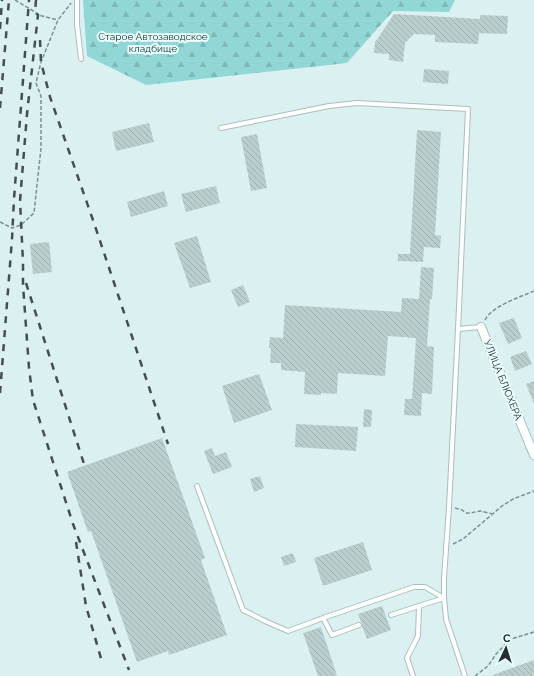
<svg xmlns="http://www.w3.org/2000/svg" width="534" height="676" font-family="Raleway,sans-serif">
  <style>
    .forest { fill: url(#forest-firs) }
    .building { fill: url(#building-back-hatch) }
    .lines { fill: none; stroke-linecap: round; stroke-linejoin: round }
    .lane-casing { stroke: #a9bfbe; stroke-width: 6 }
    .street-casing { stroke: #a9bfbe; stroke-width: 10 }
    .path { stroke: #7f8e8e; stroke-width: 1.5; stroke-dasharray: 4 2; stroke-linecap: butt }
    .lane { stroke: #fff; stroke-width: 4 }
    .street { stroke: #fff; stroke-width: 8 }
    .rail { stroke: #434f4f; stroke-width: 2.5; stroke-dasharray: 7 7; stroke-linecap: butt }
    .labels { text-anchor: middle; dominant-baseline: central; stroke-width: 4; stroke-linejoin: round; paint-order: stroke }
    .park-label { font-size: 10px; fill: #0f3333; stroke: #e9fffe }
    .street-label { font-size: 10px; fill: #252e2e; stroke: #e9fffe }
  </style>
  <defs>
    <pattern id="forest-firs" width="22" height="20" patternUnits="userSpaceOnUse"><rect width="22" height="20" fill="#91d7d6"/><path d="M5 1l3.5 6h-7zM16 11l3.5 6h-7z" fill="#7db9b8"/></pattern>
    <pattern id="building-back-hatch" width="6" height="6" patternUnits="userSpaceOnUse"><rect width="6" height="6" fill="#b9cecd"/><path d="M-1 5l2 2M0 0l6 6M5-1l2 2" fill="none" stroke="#9fb1b0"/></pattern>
  </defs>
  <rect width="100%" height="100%" fill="#dbf1f1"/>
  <path class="forest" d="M 83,0 L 455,0 L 449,12 L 393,11 L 347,63 L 146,85 L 87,56 Z"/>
  <path class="building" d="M 394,14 L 480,19 L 480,15 L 508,16 L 507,34 L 479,33 L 478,44 L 435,42 L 435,35 L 414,34 L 405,43 L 403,62 L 389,60 L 389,54 L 374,53 L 375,41 L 376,41 Z
    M 424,69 L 449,71 L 448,84 L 423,82 Z
    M 149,123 L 154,142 L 116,151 L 112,132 Z
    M 417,130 L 441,132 L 435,235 L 441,236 L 440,248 L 424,247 L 423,262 L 398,261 L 398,254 L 410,254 Z
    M 257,134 L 267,188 L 251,191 L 241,137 Z
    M 216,186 L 220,203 L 186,212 L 181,194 Z
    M 164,191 L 168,206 L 131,217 L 127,202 Z
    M 197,236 L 211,282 L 190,288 L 174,243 Z
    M 49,242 L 52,272 L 33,274 L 30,244 Z
    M 421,267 L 434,268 L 432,299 L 430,299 L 427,346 L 434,347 L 432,394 L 422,393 L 421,416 L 404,415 L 405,399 L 412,399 L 416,338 L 388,336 L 385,376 L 338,373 L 337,394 L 321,393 L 321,395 L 304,394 L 305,372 L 281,370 L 281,363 L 270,363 L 271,348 L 269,348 L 270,337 L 283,338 L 285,305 L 401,312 L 402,298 L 419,299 Z
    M 243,285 L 250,302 L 238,307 L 231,290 Z
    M 514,318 L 522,338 L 508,344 L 499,323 Z
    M 526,351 L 532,364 L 515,371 L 510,357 Z
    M 259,374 L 272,410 L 234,423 L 222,386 Z
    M 534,381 L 534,404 L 526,384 Z
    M 364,409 L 372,410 L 371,427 L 363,427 Z
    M 296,424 L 358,427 L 356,451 L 295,447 Z
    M 162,438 L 205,558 L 201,560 L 227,635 L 169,655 L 168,651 L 137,662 L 91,531 L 88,532 L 67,472 Z
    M 212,448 L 215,456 L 226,452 L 232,467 L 213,474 L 204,451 Z
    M 260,476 L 264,488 L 254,492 L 250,479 Z
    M 363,542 L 372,570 L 323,586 L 314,558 Z
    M 293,553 L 296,562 L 284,566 L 281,557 Z
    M 382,606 L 391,630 L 367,639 L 362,626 L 362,624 L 358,614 Z
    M 321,627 L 337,676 L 318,676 L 303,633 Z
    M 534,660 L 534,676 L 493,676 L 493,675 Z"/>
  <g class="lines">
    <defs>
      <path id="lane" d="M 77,0 L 77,24 L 81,59
        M 221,128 L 329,106 L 357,103 L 468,109 L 458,329 L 449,507 L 444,578 L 444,598 L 446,619 L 465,676
        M 458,329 L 481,327
        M 197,486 L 243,610 L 267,622 L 288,631 L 310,623 L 323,618 L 414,587 L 425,587 L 444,598 L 391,615
        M 323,618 L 332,635 L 359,625
        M 413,676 L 407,658 L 418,636 L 419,606"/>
      <path id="street" d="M 481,327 L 534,455"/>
    </defs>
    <use href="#lane" class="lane-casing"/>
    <use href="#street" class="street-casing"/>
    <path class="path" d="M 15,0 L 35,12 L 38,15 L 58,20
      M 0,222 L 12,228 L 21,225 L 34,213 L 41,148 L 41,96 L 36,83 L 41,62 L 58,20 L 71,3
      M 485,320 C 492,306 520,297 534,291
      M 455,508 L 462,510 L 466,513 L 470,513 L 480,511 L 493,514
      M 453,544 L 463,539 L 502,506 L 513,499 L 534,491
      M 475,676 L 488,666 L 496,654 L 511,639 L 534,632"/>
    <use href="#lane" class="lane"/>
    <use href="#street" class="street"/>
    <path class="rail" d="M 36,0 L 35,12 L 38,15 L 27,114 L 20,201 L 23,262 L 23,285 L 29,368 L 33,400 L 73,524 L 129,670
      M 0,29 L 2,0
      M 40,40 L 41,62 L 50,97 L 94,223 L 168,444
      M 0,108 L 9,0
      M 26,283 L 84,464
      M 0,393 L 12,239 L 14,199 L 29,0
      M 76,542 L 86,606 L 102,662"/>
  </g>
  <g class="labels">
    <g class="park-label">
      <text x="153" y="36">Старое Автозаводское<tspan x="153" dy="12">кладбище</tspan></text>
    </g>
    <g class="street-label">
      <text transform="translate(503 380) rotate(68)">УЛИЦА БЛЮХЕРА</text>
    </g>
  </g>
  <g transform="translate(506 648) rotate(4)" stroke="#e9fffe" stroke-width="3" paint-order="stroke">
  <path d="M0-3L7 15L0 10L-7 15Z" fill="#252e2e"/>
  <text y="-6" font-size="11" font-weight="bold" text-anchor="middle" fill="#252e2e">С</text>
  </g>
</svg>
